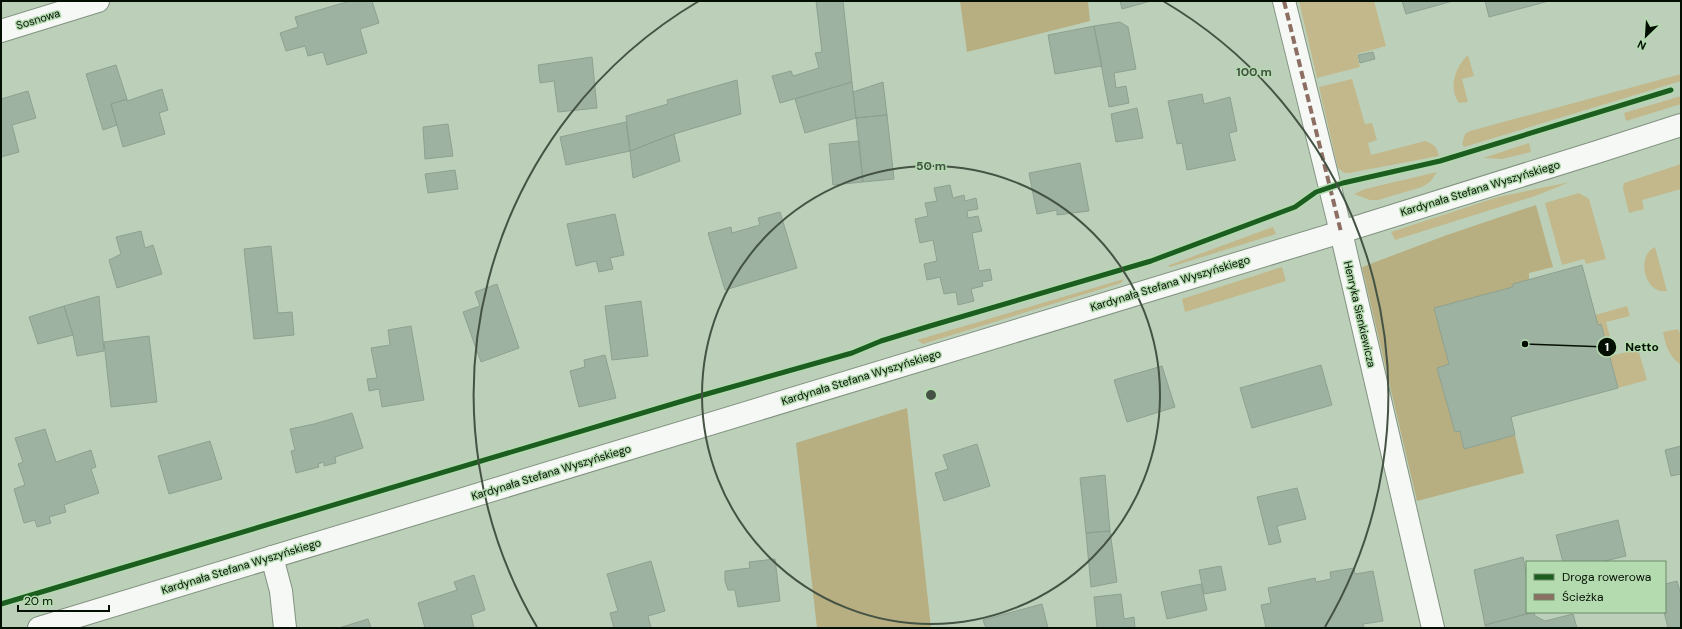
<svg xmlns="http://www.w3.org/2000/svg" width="1682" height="629" font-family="'DM Sans',sans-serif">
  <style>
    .green { fill: #c2b88b }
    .forest { fill: #b7ae81 }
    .building { fill: #9eb2a2; stroke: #8ea191 }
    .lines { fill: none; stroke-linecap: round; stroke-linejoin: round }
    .minor-casing { stroke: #829280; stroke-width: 24 }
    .tertiary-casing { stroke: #829280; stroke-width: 24 }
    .minor { stroke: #f5f8f4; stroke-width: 22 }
    .tertiary { stroke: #f5f8f4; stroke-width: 22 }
    .quiet { stroke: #8d6e63; stroke-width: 4; stroke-dasharray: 8 4; stroke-linecap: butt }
    .cycleway-casing { stroke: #b4daaf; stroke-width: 8 }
    .cycleway { stroke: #1b5e20; stroke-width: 5 }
    .ring { fill: none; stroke: #445343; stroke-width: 2 }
    .labels { text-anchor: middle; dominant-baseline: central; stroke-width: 3; stroke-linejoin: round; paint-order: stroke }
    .street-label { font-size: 11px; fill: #040f03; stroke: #b4daaf }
    .centre { fill: #445343; stroke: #b4daaf; stroke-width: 2 }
    .ring-label { font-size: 12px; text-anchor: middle; font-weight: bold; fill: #445343; stroke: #b4daaf; stroke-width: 3; stroke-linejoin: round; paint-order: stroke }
    .leader { fill: none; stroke: #040f03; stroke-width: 1.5 }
    .callout-dot { fill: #040f03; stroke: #b4daaf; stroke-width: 1.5 }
    .mark-label { font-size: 12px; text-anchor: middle; font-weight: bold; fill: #fff }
    .callout-label { font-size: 12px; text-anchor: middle; font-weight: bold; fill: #040f03; stroke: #b4daaf; stroke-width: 3; stroke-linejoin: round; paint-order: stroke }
  </style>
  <rect width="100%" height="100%" fill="#bcd0b9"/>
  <path class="green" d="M 1299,1 L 1374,1 L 1386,46 L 1357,54 L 1360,67 L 1317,78 Z
    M 1468,55 L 1474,76 L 1462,79 L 1468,102 L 1459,103 C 1448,88 1455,67 1468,55 Z
    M 1681,74 L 1681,81 L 1464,147 L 1462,144 L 1465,134 L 1470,131 Z
    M 1352,79 L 1365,124 L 1372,123 L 1377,140 L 1368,143 L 1371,155 L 1425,141 C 1434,144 1437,147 1439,156 L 1349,173 L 1344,173 L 1338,168 L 1319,87 Z
    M 1681,96 L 1681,104 L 1626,121 L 1624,113 Z
    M 1529,143 L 1531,152 L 1502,159 L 1483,158 Z
    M 1681,164 L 1681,189 L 1642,200 L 1644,209 L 1629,213 L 1623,189 L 1624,183 Z
    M 1437,172 L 1430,182 L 1422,187 L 1378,200 L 1370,200 L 1354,194 L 1365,189 Z
    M 1570,182 L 1535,196 L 1395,240 L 1391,232 L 1498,197 Z
    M 1579,193 L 1589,199 L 1606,259 L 1586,264 L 1584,259 L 1562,265 L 1545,203 Z
    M 1273,227 L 1276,234 L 1170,267 L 1167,266 Z
    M 1655,247 L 1667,291 C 1645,295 1635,256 1655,247 Z
    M 1282,267 L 1286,281 L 1185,312 L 1182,299 Z
    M 1124,279 L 1121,283 L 923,344 L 917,340 Z
    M 1627,306 L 1630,316 L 1606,322 L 1615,355 L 1638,349 L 1647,380 L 1618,388 L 1601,324 L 1598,325 L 1595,315 Z
    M 1678,329 L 1681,336 L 1681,365 C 1669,356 1666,347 1663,332 Z"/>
  <path class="forest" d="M 960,1 L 1088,1 L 1090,21 L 967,52 Z
    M 1536,205 L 1553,267 L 1529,273 L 1529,280 L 1513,284 L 1513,287 L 1435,308 L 1449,364 L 1437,368 L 1455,432 L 1460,431 L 1465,449 L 1515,435 L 1524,473 L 1417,501 L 1362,267 L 1447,235 Z
    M 907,408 L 931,628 L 817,628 L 796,443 Z"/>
  <path class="building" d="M 350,1 L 372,1 L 379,23 L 360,29 L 367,53 L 327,65 L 323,52 L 308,56 L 305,46 L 286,51 L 280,33 L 298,27 L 295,17 Z
    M 816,1 L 843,1 L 852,82 L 780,103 L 772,76 L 791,71 L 793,76 L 819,68 L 815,53 L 822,52 Z
    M 1120,1 L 1151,1 L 1122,9 Z
    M 1402,1 L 1453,1 L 1406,14 Z
    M 1485,1 L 1549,1 L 1489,17 Z
    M 1120,22 L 1128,27 L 1136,69 L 1114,73 L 1116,88 L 1126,86 L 1129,103 L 1109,107 L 1094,26 Z
    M 1094,26 L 1102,66 L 1055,74 L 1048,35 Z
    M 1373,52 L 1375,59 L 1360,63 L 1358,55 Z
    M 592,57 L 597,108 L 558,112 L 554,81 L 540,83 L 538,65 Z
    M 116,65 L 127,99 L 111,104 L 117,125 L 103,130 L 86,74 Z
    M 737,80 L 741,114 L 674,134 L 630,151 L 626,116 L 668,104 L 667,100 Z
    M 852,82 L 856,118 L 805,133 L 795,99 Z
    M 883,82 L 887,115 L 856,118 L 853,92 Z
    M 162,89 L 168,110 L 159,113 L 165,134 L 123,147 L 111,104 L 127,99 L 127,101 Z
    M 28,91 L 36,118 L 12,125 L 19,152 L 1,157 L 1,99 Z
    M 1202,94 L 1204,104 L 1230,97 L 1237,131 L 1229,133 L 1235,159 L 1236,160 L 1187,170 L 1182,143 L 1177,144 L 1168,101 Z
    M 1137,108 L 1143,138 L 1116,142 L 1111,114 Z
    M 887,115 L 894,179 L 863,182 L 856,118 Z
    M 626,122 L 630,151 L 566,165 L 560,137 Z
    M 448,124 L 453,156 L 425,159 L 423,127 Z
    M 674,134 L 680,161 L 633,178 L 630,151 Z
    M 859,141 L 863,182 L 833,185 L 829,144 Z
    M 1080,163 L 1089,211 L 1057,215 L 1057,210 L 1037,214 L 1029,173 Z
    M 455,170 L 458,189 L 428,193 L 425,174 Z
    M 950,185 L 953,198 L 964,195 L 965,201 L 976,198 L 978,209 L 967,211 L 968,218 L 978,216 L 982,231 L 972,233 L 979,271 L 990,269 L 992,280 L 982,282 L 983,286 L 971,289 L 974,301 L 958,305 L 956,292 L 944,294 L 940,277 L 927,280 L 924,264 L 937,261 L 933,240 L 920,243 L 915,219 L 928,216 L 925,203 L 937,201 L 934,188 Z
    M 780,212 L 797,268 L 725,290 L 708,233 L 731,227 L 732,233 L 760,225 L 758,218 Z
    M 615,214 L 624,255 L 610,258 L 613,269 L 599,272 L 596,261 L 576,266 L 567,224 Z
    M 141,231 L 145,248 L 153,245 L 162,274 L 117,288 L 109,260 L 121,254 L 116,237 Z
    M 271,246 L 278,313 L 292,312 L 294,335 L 254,339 L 244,249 Z
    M 1582,265 L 1598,325 L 1601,324 L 1618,388 L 1511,417 L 1515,435 L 1464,449 L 1460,431 L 1455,432 L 1437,368 L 1449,364 L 1434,308 L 1513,287 L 1513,284 Z
    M 497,284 L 519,348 L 481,362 L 463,312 L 480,306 L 475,292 Z
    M 99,296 L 104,351 L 77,356 L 73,335 L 64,306 Z
    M 641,301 L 648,356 L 612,360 L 605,306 Z
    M 64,306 L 73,335 L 38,344 L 29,317 Z
    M 411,326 L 424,400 L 382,407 L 379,389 L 369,391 L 367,379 L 377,378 L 371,348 L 390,345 L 388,330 Z
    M 149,336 L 157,402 L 111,407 L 104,342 Z
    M 605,355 L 616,398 L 579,407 L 570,371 L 585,367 L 584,360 Z
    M 1321,365 L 1332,405 L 1252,428 L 1240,388 Z
    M 1162,366 L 1175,407 L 1127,422 L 1114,380 Z
    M 352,413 L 363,448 L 335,457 L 336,463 L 324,466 L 324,462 L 318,464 L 319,467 L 296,473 L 291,451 L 295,450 L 290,429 L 314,424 Z
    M 45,429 L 56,462 L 91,450 L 96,467 L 91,469 L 99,493 L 64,505 L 66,512 L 49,517 L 51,523 L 37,527 L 35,520 L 24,523 L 14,489 L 25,485 L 18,464 L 23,462 L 15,438 Z
    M 210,441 L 222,479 L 169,494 L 158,456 Z
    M 977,444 L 990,486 L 944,501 L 935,473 L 948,469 L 943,455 Z
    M 1681,446 L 1681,474 L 1671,476 L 1665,450 Z
    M 1105,475 L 1110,531 L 1086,533 L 1080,478 Z
    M 1297,488 L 1306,519 L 1277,526 L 1281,542 L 1269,545 L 1257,497 Z
    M 1618,520 L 1626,556 L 1601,562 L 1563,562 L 1556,535 Z
    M 1110,531 L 1117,582 L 1091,587 L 1086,533 Z
    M 1523,557 L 1527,577 L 1527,612 L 1534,612 L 1485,625 L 1474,570 Z
    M 775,559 L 780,601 L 738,607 L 735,590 L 728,590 L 725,581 L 725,571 L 750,568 L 749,562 Z
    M 651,561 L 665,611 L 648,616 L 651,628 L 614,628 L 610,613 L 618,611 L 607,574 Z
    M 1221,566 L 1226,590 L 1204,594 L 1199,570 Z
    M 1354,568 L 1355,574 L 1373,571 L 1383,621 L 1363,624 L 1364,628 L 1266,628 L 1261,605 L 1271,603 L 1268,588 L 1315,578 L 1316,582 L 1331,579 L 1330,572 Z
    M 474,575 L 485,610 L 471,615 L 474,628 L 425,628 L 418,603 L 457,590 L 454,582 Z
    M 1677,581 L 1681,595 L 1681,628 L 1668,628 L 1664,612 L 1665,612 L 1665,584 Z
    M 1201,584 L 1207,610 L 1167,619 L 1161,592 Z
    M 1121,594 L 1124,619 L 1134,617 L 1135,628 L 1097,628 L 1094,597 Z
    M 1042,604 L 1048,628 L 986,628 L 983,620 Z
    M 1534,612 L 1535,616 L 1545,621 L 1573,614 L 1577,628 L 1486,628 L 1485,625 Z
    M 368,619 L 371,628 L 339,628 Z"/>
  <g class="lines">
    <defs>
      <path id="minor" d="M 1284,1 L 1341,232 L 1433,628
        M 1,31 L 98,1
        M 272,557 L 281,591 L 285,628"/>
      <path id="tertiary" d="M 39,628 L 1341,232 L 1597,152 L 1681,125"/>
    </defs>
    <use href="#minor" class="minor-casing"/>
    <use href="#tertiary" class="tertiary-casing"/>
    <use href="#minor" class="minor"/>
    <use href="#tertiary" class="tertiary"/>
    <path class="quiet" d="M 1284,1 L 1341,232"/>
    <defs>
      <path id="cycleway" d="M 1,604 L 696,397 L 852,353 L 881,341 L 930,326 L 1151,261 L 1295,207 L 1316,192 L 1343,183 L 1440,161 L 1671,90"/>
    </defs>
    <use href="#cycleway" class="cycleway-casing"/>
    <use href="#cycleway" class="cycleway"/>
  </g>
  <g class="ring">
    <circle cx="931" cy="395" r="229"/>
    <path d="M537 627A457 457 0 0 1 699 1M1163 1A457 457 0 0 1 1325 627"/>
  </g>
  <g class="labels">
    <g class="street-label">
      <text transform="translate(38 19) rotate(-17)">Sosnowa</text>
      <text transform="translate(1480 188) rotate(-17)">Kardynała Stefana Wyszyńskiego</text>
      <text transform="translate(1170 283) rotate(-17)">Kardynała Stefana Wyszyńskiego</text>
      <text transform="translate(1360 314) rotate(77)">Henryka Sienkiewicza</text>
      <text transform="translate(861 377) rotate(-17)">Kardynała Stefana Wyszyńskiego</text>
      <text transform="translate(551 472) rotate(-17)">Kardynała Stefana Wyszyńskiego</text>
      <text transform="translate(241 566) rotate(-17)">Kardynała Stefana Wyszyńskiego</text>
    </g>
  </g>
  <circle cx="931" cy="395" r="6" class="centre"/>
  <g class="ring-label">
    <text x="1254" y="76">100 m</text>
    <text x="931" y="170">50 m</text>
  </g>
  <path class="leader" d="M1525 344L1607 347"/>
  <g class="callout-dot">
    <circle cx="1525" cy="344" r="4"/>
    <circle cx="1607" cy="347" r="10"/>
  </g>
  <g class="mark-label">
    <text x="1607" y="351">1</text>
  </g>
  <g class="callout-label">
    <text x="1642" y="351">Netto</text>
  </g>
  <rect width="1682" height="629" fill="none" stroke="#040f03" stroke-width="4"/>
  <rect x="1526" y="561" width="140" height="52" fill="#b4daaf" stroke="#6e896a"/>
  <rect x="1534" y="574" width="20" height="6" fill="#1b5e20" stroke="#6e896a"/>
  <text x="1562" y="581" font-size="12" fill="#040f03">Droga rowerowa</text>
  <rect x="1534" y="594" width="20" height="6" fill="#8d6e63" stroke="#6e896a"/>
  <text x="1562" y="601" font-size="12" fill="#040f03">Ścieżka</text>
  <g transform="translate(1646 36) rotate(205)" stroke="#b4daaf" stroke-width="3" paint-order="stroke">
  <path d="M0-3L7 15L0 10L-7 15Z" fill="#040f03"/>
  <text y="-6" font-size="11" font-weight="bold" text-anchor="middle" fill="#040f03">N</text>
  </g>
  <path d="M18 605v6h91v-6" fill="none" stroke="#040f03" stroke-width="2"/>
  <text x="24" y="605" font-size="12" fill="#040f03" stroke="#b4daaf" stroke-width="3" paint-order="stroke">20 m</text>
</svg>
